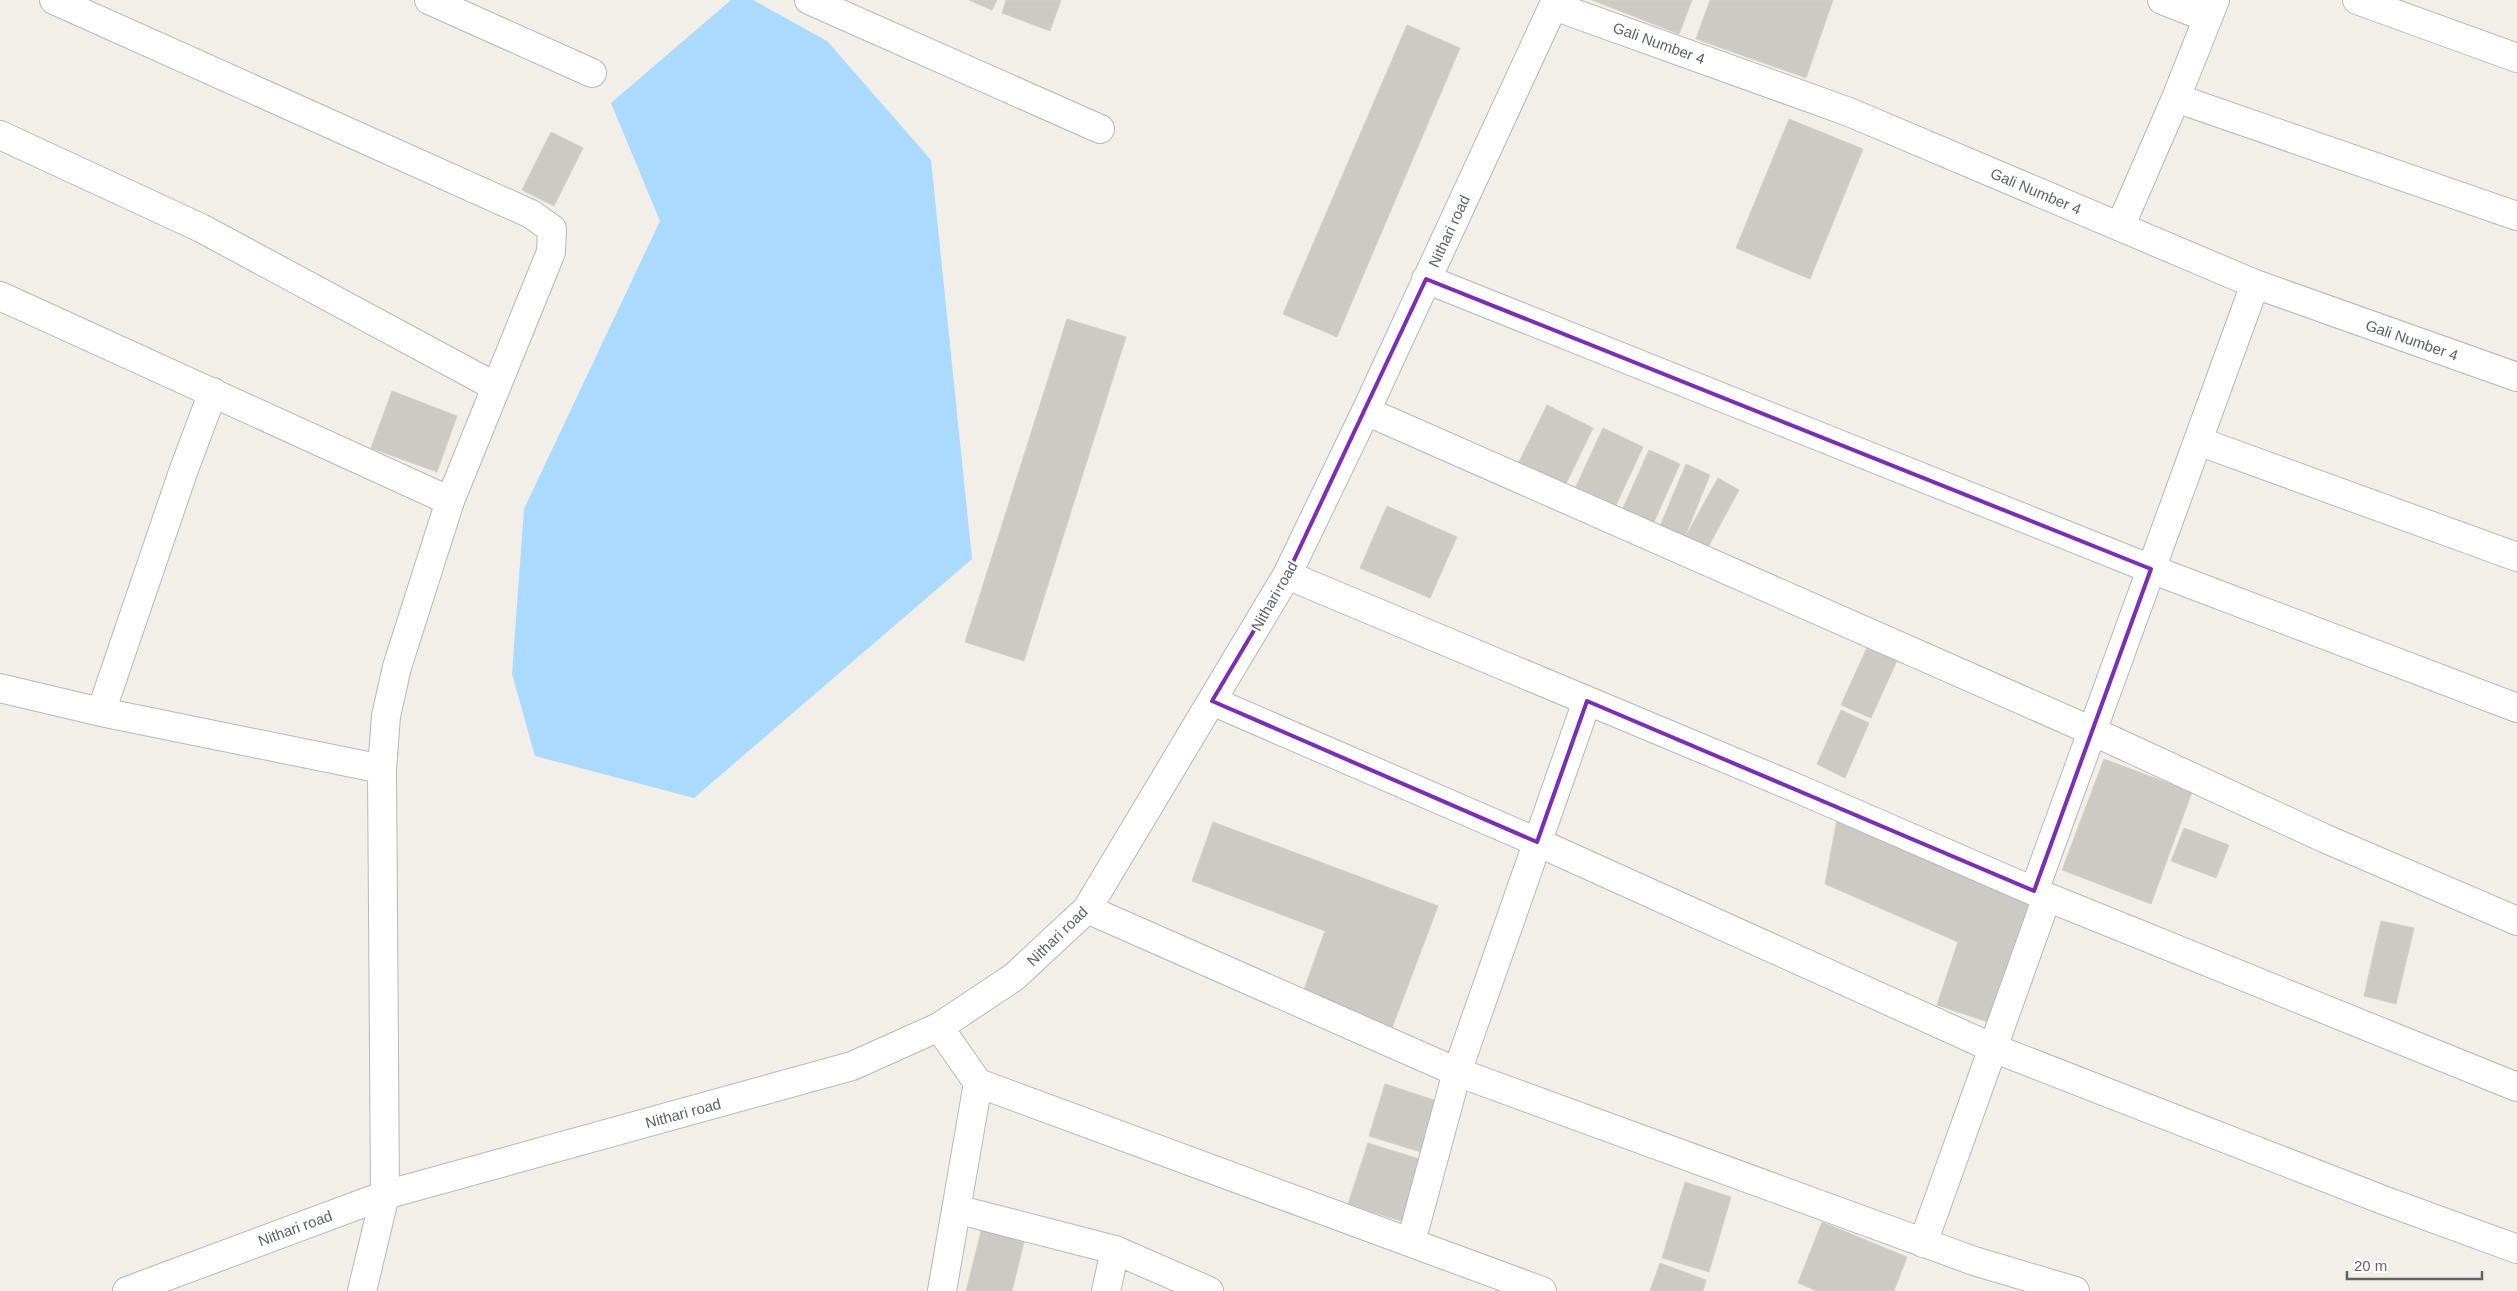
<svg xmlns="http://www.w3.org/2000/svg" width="2517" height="1291" font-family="Helvetica,sans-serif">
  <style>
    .water { fill: #aadaff }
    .building { fill: #cccac5; stroke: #d6d1c6 }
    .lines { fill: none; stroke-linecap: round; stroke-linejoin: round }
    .street-casing { stroke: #b5b8bc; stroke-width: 30 }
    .street { stroke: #fff; stroke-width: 28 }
    .marked { fill: none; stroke: #7b2cbf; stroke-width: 4; stroke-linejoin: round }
    .labels { text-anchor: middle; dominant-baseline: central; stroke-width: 5; stroke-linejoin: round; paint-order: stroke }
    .street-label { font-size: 15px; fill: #5f6368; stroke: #fff }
  </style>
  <rect width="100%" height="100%" fill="#f1efe8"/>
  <path class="water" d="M 731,0 L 753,0 L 827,41 L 931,160 L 972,559 L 694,798 L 535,756 L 512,674 L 524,509 L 660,221 L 611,103 Z"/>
  <path class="building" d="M 969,0 L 997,0 L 992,10 Z
    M 1006,0 L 1061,0 L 1050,31 L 1002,13 Z
    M 1592,0 L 1692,0 L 1679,34 Z
    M 1710,0 L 1833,0 L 1806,78 L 1696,39 Z
    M 1407,25 L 1460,48 L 1337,337 L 1283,314 Z
    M 1789,119 L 1863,149 L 1810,279 L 1736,248 Z
    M 551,132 L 583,148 L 554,206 L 522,190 Z
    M 1067,319 L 1126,337 L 1024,661 L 965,642 Z
    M 392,391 L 457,416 L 437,472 L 371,448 Z
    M 1547,405 L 1593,428 L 1563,490 L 1516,468 Z
    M 1603,428 L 1643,447 L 1612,514 L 1572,495 Z
    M 1649,450 L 1680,464 L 1649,533 L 1618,519 Z
    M 1686,464 L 1710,475 L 1683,541 L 1658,531 Z
    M 1718,478 L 1739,490 L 1705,553 L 1683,541 Z
    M 1387,506 L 1457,537 L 1430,598 L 1360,568 Z
    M 1869,643 L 1899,656 L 1871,718 L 1841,705 Z
    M 1841,710 L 1869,723 L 1845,778 L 1817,764 Z
    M 2104,759 L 2192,792 L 2151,904 L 2062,870 Z
    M 1837,819 L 2029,904 L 1991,1023 L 1937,1005 L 1958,942 L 1825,884 Z
    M 1213,822 L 1438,906 L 1392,1028 L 1302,995 L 1325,931 L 1192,881 Z
    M 2184,828 L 2229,845 L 2216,878 L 2171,861 Z
    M 2381,921 L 2414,928 L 2396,1004 L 2364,996 Z
    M 1385,1084 L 1443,1103 L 1427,1154 L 1369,1136 Z
    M 1368,1143 L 1426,1161 L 1407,1223 L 1348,1204 Z
    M 1685,1182 L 1731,1197 L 1709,1272 L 1662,1258 Z
    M 1822,1222 L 1907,1257 L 1894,1291 L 1817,1291 L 1798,1283 Z
    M 983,1223 L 1026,1234 L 1012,1291 L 966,1291 Z
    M 1660,1263 L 1706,1280 L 1703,1291 L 1650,1291 Z"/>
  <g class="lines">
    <defs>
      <path id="street" d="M 54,0 L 531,214 L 552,229 L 551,252 L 450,501 L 397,667 L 386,716 L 382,769 L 385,1195 L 362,1291
        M 429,0 L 592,73
        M 809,0 L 1100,129
        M 2162,0 L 2208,18
        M 2357,0 L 2517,58
        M 1554,6 L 1849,112 L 2255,284 L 2517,377
        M 2176,98 L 2517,216
        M 0,135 L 201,228 L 496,387
        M 2120,227 L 2176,98 L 2215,0
        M 1426,279 L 2151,569 L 2517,708
        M 0,296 L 450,501
        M 1366,411 L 2092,731 L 2326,839 L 2517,921
        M 2198,441 L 2517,557
        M 1287,575 L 1801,790 L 2047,897 L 2517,1087
        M 0,688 L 101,712 L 382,769
        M 1212,701 L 1537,842 L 1993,1048 L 2383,1200 L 2517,1249
        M 101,712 L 183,472 L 213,392
        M 2034,891 L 2255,284
        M 1087,909 L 1457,1072 L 1974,1261 L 2075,1291
        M 939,1027 L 978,1083 L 942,1291
        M 978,1083 L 1542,1291
        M 956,1209 L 1115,1250 L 1209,1291
        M 1411,1242 L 1457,1072 L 1587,701
        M 1923,1243 L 2047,897
        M 127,1291 L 385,1195 L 852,1066 L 939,1027 L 1014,977 L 1087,909 L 1287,575 L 1366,411 L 1556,0
        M 1106,1291 L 1115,1250"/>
    </defs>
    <use href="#street" class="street-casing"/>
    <use href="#street" class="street"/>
  </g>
  <path class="marked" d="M 1426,279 L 2151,569 L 2034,891 L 1587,701 L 1537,842 L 1212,701 L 1287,575 Z"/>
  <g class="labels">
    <g class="street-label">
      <text transform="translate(1659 43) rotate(20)">Gali Number 4</text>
      <text transform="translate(2036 191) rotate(23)">Gali Number 4</text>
      <text transform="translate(1449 231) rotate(-65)">Nithari road</text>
      <text transform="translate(2412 340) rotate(19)">Gali Number 4</text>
      <text transform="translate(1274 596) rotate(-60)">Nithari road</text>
      <text transform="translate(1057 936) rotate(-44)">Nithari road</text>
      <text transform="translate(683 1113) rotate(-15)">Nithari road</text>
      <text transform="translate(295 1228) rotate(-20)">Nithari road</text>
    </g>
  </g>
  <path d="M2347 1271v8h135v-8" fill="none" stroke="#5f6368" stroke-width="2.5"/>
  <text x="2354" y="1271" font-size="15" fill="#5f6368" stroke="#ffffff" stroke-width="4" paint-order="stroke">20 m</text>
</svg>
